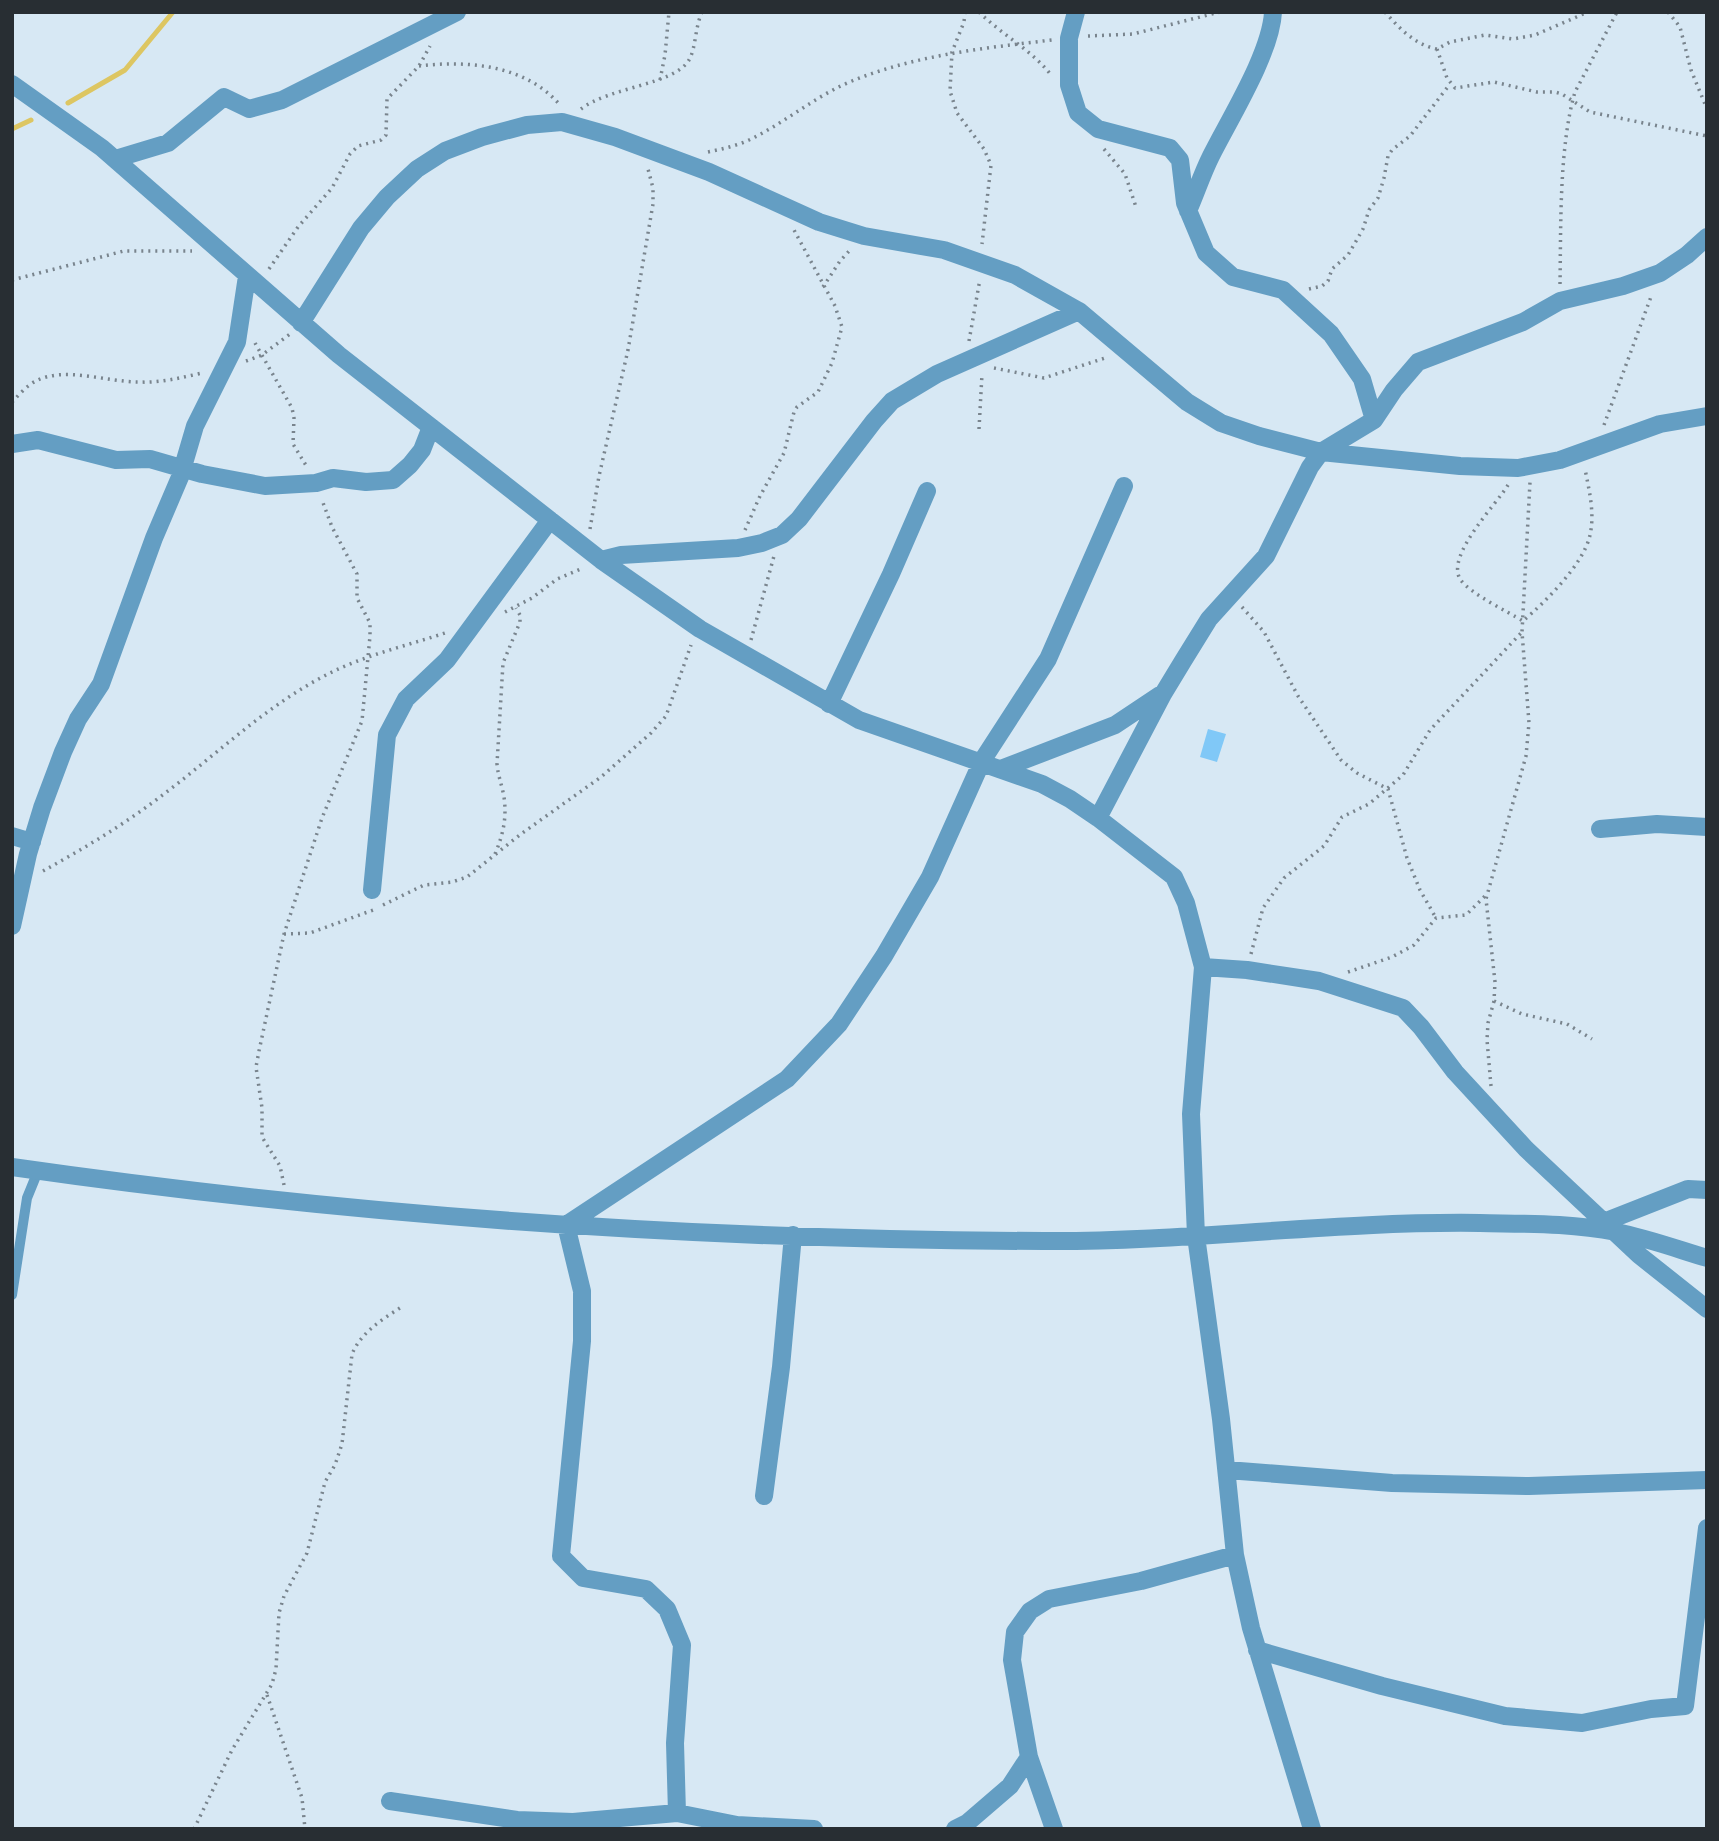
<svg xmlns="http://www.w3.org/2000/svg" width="1719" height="1841" font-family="'Work Sans',sans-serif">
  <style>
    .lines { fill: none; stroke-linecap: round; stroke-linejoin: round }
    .stream { stroke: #ddc662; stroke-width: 5 }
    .building { fill: #80c8f7 }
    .path { stroke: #79848d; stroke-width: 3.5; stroke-dasharray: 2 5; stroke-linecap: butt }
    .lane { stroke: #649ec3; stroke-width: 10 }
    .street { stroke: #649ec3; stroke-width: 18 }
  </style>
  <rect width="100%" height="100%" fill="#d7e8f4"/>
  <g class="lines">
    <path class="stream" d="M 68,103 L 125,70 L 173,12
      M 12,129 L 31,120"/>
  </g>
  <path class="building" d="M 1208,729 L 1226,734 L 1217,762 L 1200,757 Z"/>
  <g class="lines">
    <path class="path" d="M 965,12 L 964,22 L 952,52 L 950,91 L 957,113 L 984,149 L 991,165 L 982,244
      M 979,12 C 1002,35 1032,50 1051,75
      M 1385,12 C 1399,28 1415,45 1437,49 L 1450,42 L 1485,35 L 1513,39 L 1535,35 L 1588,12
      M 1668,12 L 1680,27 L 1691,70 L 1707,109
      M 1088,36 L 1133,34 L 1220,12
      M 1437,49 L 1447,78 L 1455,88 L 1494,82 L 1537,92 L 1555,92 L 1562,94 L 1590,112 L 1707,136
      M 419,66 C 468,60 526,65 560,105
      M 660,80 L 665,55 L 669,12
      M 581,109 C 609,87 674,85 689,60 C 696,48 695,27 702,12
      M 1104,149 L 1125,174 L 1136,207
      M 708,152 C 722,149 736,146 749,140 C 785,123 815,96 852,81 C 916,55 984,48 1052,40
      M 269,269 L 298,227 L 332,188 L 350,154 L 358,146 L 381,140 L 386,135 L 387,99 L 419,66 L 430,46
      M 12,280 L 124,251 L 192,251
      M 1560,284 C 1561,226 1559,147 1575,92 L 1617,12
      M 823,287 L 840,261 L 851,249
      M 1309,289 L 1322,286 L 1328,281 L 1332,269 L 1348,255 L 1363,229 L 1369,210 L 1378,198 L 1384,178 L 1388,156 L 1392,150 L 1410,136 L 1450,84
      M 969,341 L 980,279
      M 255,343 L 292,408 L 294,418 L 293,444 L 307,467
      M 246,361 L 262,355 L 290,334
      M 994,368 L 1044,378 L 1108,357
      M 12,402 C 19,395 27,385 36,381 C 64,366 108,382 138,382 C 160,383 180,378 202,373
      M 1604,425 L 1652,294
      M 979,429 L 982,374
      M 1508,485 C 1496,505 1446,555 1460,579 C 1470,594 1507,611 1523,621 C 1545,602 1584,564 1590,535 C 1595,513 1589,490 1585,469
      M 590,529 L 599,476 L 628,350 L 653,204 L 653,188 L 648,169
      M 745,530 L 760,496 L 784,453 L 794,412 L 797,407 L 818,392 L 832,363 L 842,327 L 835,306 L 794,230
      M 1242,607 L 1264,632 L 1298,696 L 1341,760 L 1357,773 L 1388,789 L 1407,858 L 1420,890 L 1436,918
      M 505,612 L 532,598 L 557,579 L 583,568
      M 751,640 L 774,556
      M 495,854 C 503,835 507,818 504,797 C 502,785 498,776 497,764 L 503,663 L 520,622 L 520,615 L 516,608
      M 43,871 C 81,850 120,827 156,800 C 213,758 265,706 328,674 C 365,655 406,646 445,633
      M 383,905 L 424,885 L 452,882 L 467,877 L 521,834 L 601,777 L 651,733 L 666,716 L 691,645
      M 284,934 L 310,933 L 376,909
      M 1251,954 L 1263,908 L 1284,878 L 1324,846 L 1342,817 L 1369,804 L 1403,775 L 1430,730 L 1522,632
      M 1348,972 L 1392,957 L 1414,945 L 1436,918 L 1466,915 L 1487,894
      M 1494,1001 L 1522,1014 L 1567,1024 L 1592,1039
      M 1491,1086 L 1487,1040 L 1488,1023 L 1494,1001 L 1495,982 L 1486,899 L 1526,756 L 1529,723 L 1522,632 L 1530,482
      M 284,1185 L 280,1166 L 262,1137 L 262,1108 L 256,1067 L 259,1051 L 284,934 L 322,818 L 362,721 L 370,636 L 370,623 L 357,598 L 357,574 L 332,527 L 322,500
      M 267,1695 L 302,1798 L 305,1829
      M 194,1829 L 232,1750 L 272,1684 L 276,1669 L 279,1613 L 284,1596 L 307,1553 L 325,1482 L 335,1465 L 342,1444 L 352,1354 C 362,1331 383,1319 403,1306"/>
    <path class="lane" d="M 12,1295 L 27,1198 L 38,1171"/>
    <path class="street" d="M 1076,12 L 1069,38 L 1069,85 L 1078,113 L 1098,129 L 1170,148 L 1180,160 L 1185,203 L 1206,253 L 1233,277 L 1283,290 L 1331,334 L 1362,379 L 1374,420
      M 12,84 L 102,148 L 339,355 L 601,560 L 700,629 L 859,720 L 1042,784 L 1070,799 L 1098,818 L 1174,877 L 1186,903 L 1203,967 L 1191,1114 L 1196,1236 L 1221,1419 L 1235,1555 L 1251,1628 L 1312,1829
      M 115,159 L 168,143 L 224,97 L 249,109 L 282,100 L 457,12
      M 1188,211 C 1196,193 1202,174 1211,156 C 1230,118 1271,53 1273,12
      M 301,323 L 361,228 L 387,197 L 417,169 L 445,151 L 482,137 L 527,125 L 562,122 L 615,137 L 709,172 L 819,222 L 864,236 L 944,250 L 1015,275 L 1079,311 L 1187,402 L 1221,423 L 1259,436 L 1321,452 L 1460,466 L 1518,468 L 1560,460 L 1660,424 L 1707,416
      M 12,444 L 38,440 L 116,460 L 150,459 L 202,474 L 265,486 L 316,483 L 333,478 L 366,482 L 393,480 L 410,465 L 422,450 L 431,427
      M 601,560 L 621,555 L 738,548 L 762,543 L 782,535 L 799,519 L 874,421 L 892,401 L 937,374 L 1079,311
      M 829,704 L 891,574 L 927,491
      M 1001,769 L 1115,725 L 1160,695
      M 1098,818 L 1163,694 L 1183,661 L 1209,619 L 1266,556 L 1310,467 L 1321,452 L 1374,420 L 1394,390 L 1418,362 L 1523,322 L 1560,301 L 1623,286 L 1660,273 L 1687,255 L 1707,237
      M 1600,829 L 1657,824 L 1707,827
      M 12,836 L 32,842
      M 372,890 L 387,735 L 406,699 L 447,660 L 550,520
      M 12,926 L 28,854 L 42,808 L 63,752 L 78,719 L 101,684 L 154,538 L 180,477 L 195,426 L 237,342 L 247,276
      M 1203,967 L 1247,970 L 1319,981 L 1403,1008 L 1421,1027 L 1455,1072 L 1526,1149 L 1639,1255 L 1707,1309
      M 12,1167 C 353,1216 699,1240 1044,1241 C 1189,1242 1334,1221 1480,1223 C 1525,1224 1571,1223 1616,1232 C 1647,1238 1677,1249 1707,1258
      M 1604,1222 L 1688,1189 L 1707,1190
      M 566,1225 L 787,1079 L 839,1024 L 884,956 L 930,877 L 982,761 L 1048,659 L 1124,486
      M 566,1225 L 582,1291 L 582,1341 L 561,1556 L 583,1578 L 646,1589 L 667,1609 L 682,1645 L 675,1743 L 677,1813 L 573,1822 L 573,1829
      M 1227,1470 L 1392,1483 L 1529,1486 L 1707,1480
      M 764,1496 L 781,1367 L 793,1235
      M 1257,1650 L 1382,1686 L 1505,1716 L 1582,1723 L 1651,1709 L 1685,1706 L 1707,1528
      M 1029,1757 L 1054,1829
      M 390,1801 L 517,1820 L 573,1822
      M 677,1813 L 737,1825 L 814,1829
      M 955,1829 L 967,1823 L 1010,1786 L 1029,1757 L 1012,1660 L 1015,1632 L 1030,1611 L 1049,1599 L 1141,1581 L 1235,1555"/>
  </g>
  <rect width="1719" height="1841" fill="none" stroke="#282e33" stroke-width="28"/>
</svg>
